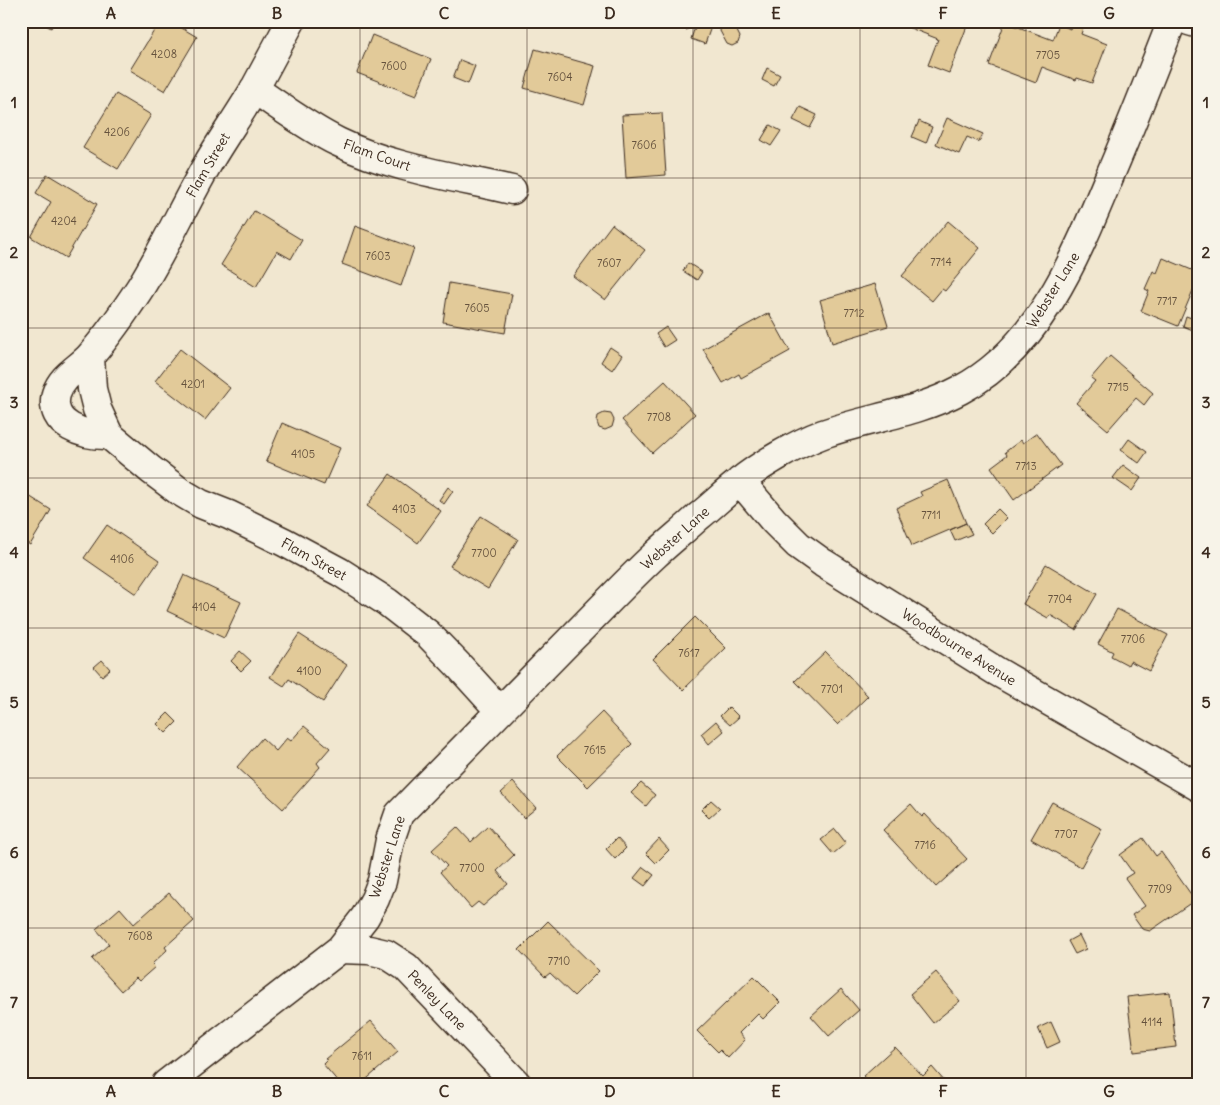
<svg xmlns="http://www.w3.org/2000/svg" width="1220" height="1105" font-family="Delius,sans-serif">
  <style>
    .building { fill: #e2ca99; stroke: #3b2a1e }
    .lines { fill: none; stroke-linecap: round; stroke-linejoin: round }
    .minor-casing { stroke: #3b2a1e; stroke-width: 31 }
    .minor { stroke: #f7f3e8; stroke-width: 28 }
    .grid { fill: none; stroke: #3b2a1e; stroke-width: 1; stroke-opacity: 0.55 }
    .labels { text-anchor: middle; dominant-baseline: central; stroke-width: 4; stroke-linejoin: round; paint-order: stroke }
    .number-label { font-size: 11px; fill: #65523d }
    .street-label { font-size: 14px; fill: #3b2a1e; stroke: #f7f3e8 }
    .neatline { fill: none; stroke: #3b2a1e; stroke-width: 2 }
    .grid-label { font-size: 16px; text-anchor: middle; font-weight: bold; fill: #3b2a1e }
  </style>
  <rect width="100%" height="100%" fill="#f1e7d0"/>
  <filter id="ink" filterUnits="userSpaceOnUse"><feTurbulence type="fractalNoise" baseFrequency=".02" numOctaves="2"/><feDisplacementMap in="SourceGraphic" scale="10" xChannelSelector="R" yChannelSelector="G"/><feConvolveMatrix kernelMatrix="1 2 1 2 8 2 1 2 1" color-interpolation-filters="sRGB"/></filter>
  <g filter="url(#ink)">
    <path class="building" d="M 44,21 L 55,21 L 51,28 L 42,23 Z
      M 160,21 L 170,21 L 197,37 L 165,91 L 130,70 Z
      M 678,21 L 689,21 L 687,30 L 677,26 Z
      M 697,21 L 713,21 L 705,44 L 691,39 Z
      M 907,21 L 969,21 L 949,73 L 928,65 L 938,39 L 905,26 Z
      M 1072,21 L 1084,25 L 1081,34 L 1107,44 L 1092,83 L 1077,78 L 1076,80 L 1042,67 L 1036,83 L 989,65 L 1005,22 L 1053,40 L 1059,24 L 1070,29 Z
      M 727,23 L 734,25 L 740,37 L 738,43 L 732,46 L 727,44 L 720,31 L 721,26 Z
      M 372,35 L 431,59 L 416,96 L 357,73 Z
      M 535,49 L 595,66 L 584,105 L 524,88 Z
      M 460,60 L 475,66 L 468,84 L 453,78 Z
      M 767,68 L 780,75 L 774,86 L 762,80 Z
      M 116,94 L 151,115 L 118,169 L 83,148 Z
      M 800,107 L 817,115 L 810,128 L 793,120 Z
      M 662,113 L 666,175 L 626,178 L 622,115 Z
      M 947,118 L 983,134 L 979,142 L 967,137 L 959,154 L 936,144 Z
      M 919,121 L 932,127 L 926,143 L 912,137 Z
      M 770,125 L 781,131 L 771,146 L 761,140 Z
      M 1199,167 L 1199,182 L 1193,180 Z
      M 47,174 L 97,204 L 66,258 L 31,237 L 51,202 L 36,193 Z
      M 254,211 L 302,240 L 291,259 L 277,251 L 256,287 L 221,265 Z
      M 948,221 L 980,248 L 945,291 L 942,289 L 932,301 L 902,276 Z
      M 612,224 L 645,250 L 605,300 L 573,276 Z
      M 355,226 L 414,248 L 401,286 L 342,264 Z
      M 1163,258 L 1199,273 L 1199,276 L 1178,326 L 1141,311 L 1149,291 L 1145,289 L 1153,271 L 1157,273 Z
      M 688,263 L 702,272 L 697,280 L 683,271 Z
      M 449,283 L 512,294 L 505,333 L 443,322 Z
      M 875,284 L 888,326 L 832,343 L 820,300 Z
      M 769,313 L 790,351 L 741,378 L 739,374 L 723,383 L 703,349 Z
      M 1186,316 L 1197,320 L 1193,330 L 1183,326 Z
      M 666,327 L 675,340 L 664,347 L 656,334 Z
      M 610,347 L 622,355 L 612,370 L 601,362 Z
      M 180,349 L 230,388 L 205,420 L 155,381 Z
      M 1110,356 L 1153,393 L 1144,405 L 1136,398 L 1108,430 L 1076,403 L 1095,381 L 1091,378 Z
      M 665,381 L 695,414 L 652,453 L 622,420 Z
      M 604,413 L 611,414 L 614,420 L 612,427 L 605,430 L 599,428 L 597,422 L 598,416 Z
      M 282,423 L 340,448 L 324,485 L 266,461 Z
      M 1037,433 L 1061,465 L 1014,500 L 991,467 L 1007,455 L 1005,452 L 1021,440 L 1023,443 Z
      M 1129,439 L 1147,452 L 1139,463 L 1121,450 Z
      M 1123,465 L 1141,478 L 1132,491 L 1113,478 Z
      M 390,474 L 441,511 L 418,543 L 367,506 Z
      M 948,480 L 966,523 L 912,546 L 896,508 L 922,496 L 920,492 Z
      M 448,487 L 453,491 L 444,504 L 439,500 Z
      M 21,491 L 51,510 L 30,545 L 21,539 Z
      M 998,509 L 1007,518 L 992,533 L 983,524 Z
      M 481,516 L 518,539 L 488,589 L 450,566 Z
      M 966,523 L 972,534 L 955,541 L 950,530 Z
      M 107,525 L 159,561 L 136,594 L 84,558 Z
      M 1046,564 L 1097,594 L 1076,630 L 1050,615 L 1048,618 L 1023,604 Z
      M 184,575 L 241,602 L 224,638 L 167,611 Z
      M 1117,609 L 1168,635 L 1149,671 L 1130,661 L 1128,665 L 1111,656 L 1113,652 L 1098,644 Z
      M 695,617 L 726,648 L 683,690 L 653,659 Z
      M 299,634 L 347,665 L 323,702 L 289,679 L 284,686 L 270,677 Z
      M 240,651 L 251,661 L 241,671 L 231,661 Z
      M 826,652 L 868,696 L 838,725 L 795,681 Z
      M 102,660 L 110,669 L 102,676 L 94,667 Z
      M 729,707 L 739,717 L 730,725 L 720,716 Z
      M 602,712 L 632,744 L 588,787 L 557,756 Z
      M 168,713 L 177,722 L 166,733 L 157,724 Z
      M 716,721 L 724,731 L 709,744 L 701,734 Z
      M 304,726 L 330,748 L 317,763 L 320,767 L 283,809 L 237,767 L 262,738 L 276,751 L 287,738 L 291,741 Z
      M 513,782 L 536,808 L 524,818 L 501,793 Z
      M 641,783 L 655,795 L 646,806 L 631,793 Z
      M 711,800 L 720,808 L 709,818 L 701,810 Z
      M 1052,802 L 1102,829 L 1081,867 L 1031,839 Z
      M 911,804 L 922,817 L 925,814 L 967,859 L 936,887 L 883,830 Z
      M 488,826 L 514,855 L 497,871 L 508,884 L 483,906 L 478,902 L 471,908 L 440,872 L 447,866 L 432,850 L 457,827 L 471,842 Z
      M 835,829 L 846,843 L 833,854 L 821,840 Z
      M 617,838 L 626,848 L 615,859 L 606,849 Z
      M 1143,838 L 1156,856 L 1161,852 L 1195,900 L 1150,931 L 1142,929 L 1132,915 L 1145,906 L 1125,878 L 1133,873 L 1120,855 Z
      M 659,839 L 669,850 L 656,863 L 646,853 Z
      M 643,867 L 654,875 L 645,886 L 634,878 Z
      M 169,893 L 194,921 L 165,947 L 167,950 L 152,964 L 155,967 L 139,981 L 136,978 L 121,991 L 92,959 L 109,944 L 96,929 L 120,908 L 134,924 Z
      M 548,921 L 599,971 L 574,996 L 550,973 L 545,977 L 519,950 Z
      M 1079,935 L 1086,949 L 1075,954 L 1068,941 Z
      M 936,972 L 960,1001 L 933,1023 L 910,994 Z
      M 754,976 L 780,1002 L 763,1019 L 758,1014 L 739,1033 L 745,1040 L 728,1058 L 720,1050 L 718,1052 L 697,1031 Z
      M 841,989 L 859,1010 L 829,1036 L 811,1016 Z
      M 1170,992 L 1176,1047 L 1134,1052 L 1127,997 Z
      M 371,1021 L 398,1052 L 361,1084 L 340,1084 L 323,1064 L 327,1060 L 325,1059 Z
      M 1051,1022 L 1060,1042 L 1047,1048 L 1038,1028 Z
      M 895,1047 L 923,1076 L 932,1067 L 946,1083 L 945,1084 L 871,1084 L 863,1076 Z"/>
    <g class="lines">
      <defs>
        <path id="minor" d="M 1189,21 L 1199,24
          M 254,89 C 281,107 309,128 338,142 C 391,168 456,177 512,190
          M 90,357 L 92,389 L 97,409 L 109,435 L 151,470 L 179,491 L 201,504 L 229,515 L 284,542 L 340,572 L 387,602 L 428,634 L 460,667 L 500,711
          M 109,435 C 85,436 48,426 56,394 C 62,375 80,368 91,355 C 109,334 125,311 140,288 C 165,248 184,205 207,165 C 222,139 240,114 255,88 C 267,66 279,43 291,21
          M 740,481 L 774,521 L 798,545 L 823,563 L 996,671 L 1199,787
          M 340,949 L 369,950 L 386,954 L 406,967 L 517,1084
          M 166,1084 L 340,949 L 365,917 L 375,899 L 382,881 L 390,840 L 399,814 C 457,755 515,696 573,637 C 600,610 627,581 655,555 C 669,542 684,530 698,517 C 712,506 724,494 738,483 C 760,465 796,444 823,434 C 868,418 917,413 960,390 C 1038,349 1075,259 1107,182 C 1130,129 1151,75 1172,21"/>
      </defs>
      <use href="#minor" class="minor-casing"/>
      <use href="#minor" class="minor"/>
    </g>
  </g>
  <path class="grid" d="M 194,21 L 194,1084M 360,21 L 360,1084M 527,21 L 527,1084M 693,21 L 693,1084M 860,21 L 860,1084M 1026,21 L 1026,1084M 21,178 L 1199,178M 21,328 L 1199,328M 21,478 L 1199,478M 21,628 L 1199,628M 21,778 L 1199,778M 21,928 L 1199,928"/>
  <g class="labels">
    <g class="number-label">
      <text x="164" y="54">4208</text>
      <text x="1048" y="55">7705</text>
      <text x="394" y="66">7600</text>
      <text x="560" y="77">7604</text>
      <text x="117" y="132">4206</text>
      <text x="644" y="145">7606</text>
      <text x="64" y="221">4204</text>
      <text x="378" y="256">7603</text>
      <text x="941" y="262">7714</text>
      <text x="609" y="263">7607</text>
      <text x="1167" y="301">7717</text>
      <text x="477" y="308">7605</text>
      <text x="854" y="313">7712</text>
      <text x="193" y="384">4201</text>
      <text x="1118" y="387">7715</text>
      <text x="659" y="417">7708</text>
      <text x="303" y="454">4105</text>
      <text x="1026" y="466">7713</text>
      <text x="404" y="509">4103</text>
      <text x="931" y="515">7711</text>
      <text x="484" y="553">7700</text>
      <text x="122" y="559">4106</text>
      <text x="1060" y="599">7704</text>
      <text x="204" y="607">4104</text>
      <text x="1133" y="639">7706</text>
      <text x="689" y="653">7617</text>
      <text x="309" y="671">4100</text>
      <text x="832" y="689">7701</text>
      <text x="595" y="750">7615</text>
      <text x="1066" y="834">7707</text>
      <text x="925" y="845">7716</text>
      <text x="472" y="868">7700</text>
      <text x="1160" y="889">7709</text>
      <text x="140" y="936">7608</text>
      <text x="559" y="961">7710</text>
      <text x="1152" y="1022">4114</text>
      <text x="362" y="1056">7611</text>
    </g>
    <g class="street-label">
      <text transform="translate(377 155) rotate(19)">Flam Court</text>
      <text transform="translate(208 165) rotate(-60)">Flam Street</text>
      <text transform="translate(1053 290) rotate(-58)">Webster Lane</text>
      <text transform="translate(675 538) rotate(-42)">Webster Lane</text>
      <text transform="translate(314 559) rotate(29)">Flam Street</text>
      <text transform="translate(959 647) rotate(32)">Woodbourne Avenue</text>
      <text transform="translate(387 857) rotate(-72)">Webster Lane</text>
      <text transform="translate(437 1000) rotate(46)">Penley Lane</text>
    </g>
  </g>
  <rect width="1220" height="1105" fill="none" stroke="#f7f3e8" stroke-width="55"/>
  <rect x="28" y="28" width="1164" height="1050" class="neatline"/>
  <g class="grid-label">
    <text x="111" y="19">A</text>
    <text x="277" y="19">B</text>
    <text x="444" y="19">C</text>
    <text x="610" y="19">D</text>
    <text x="776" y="19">E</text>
    <text x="943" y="19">F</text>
    <text x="1109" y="19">G</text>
    <text x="14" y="108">1</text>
    <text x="1206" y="108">1</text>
    <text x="14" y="258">2</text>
    <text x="1206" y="258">2</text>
    <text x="14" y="408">3</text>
    <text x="1206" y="408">3</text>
    <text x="14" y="558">4</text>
    <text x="1206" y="558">4</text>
    <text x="14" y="708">5</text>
    <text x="1206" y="708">5</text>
    <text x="14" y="858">6</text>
    <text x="1206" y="858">6</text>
    <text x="14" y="1008">7</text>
    <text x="1206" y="1008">7</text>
    <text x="111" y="1097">A</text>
    <text x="277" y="1097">B</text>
    <text x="444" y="1097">C</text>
    <text x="610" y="1097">D</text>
    <text x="776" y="1097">E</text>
    <text x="943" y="1097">F</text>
    <text x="1109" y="1097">G</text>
  </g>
</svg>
